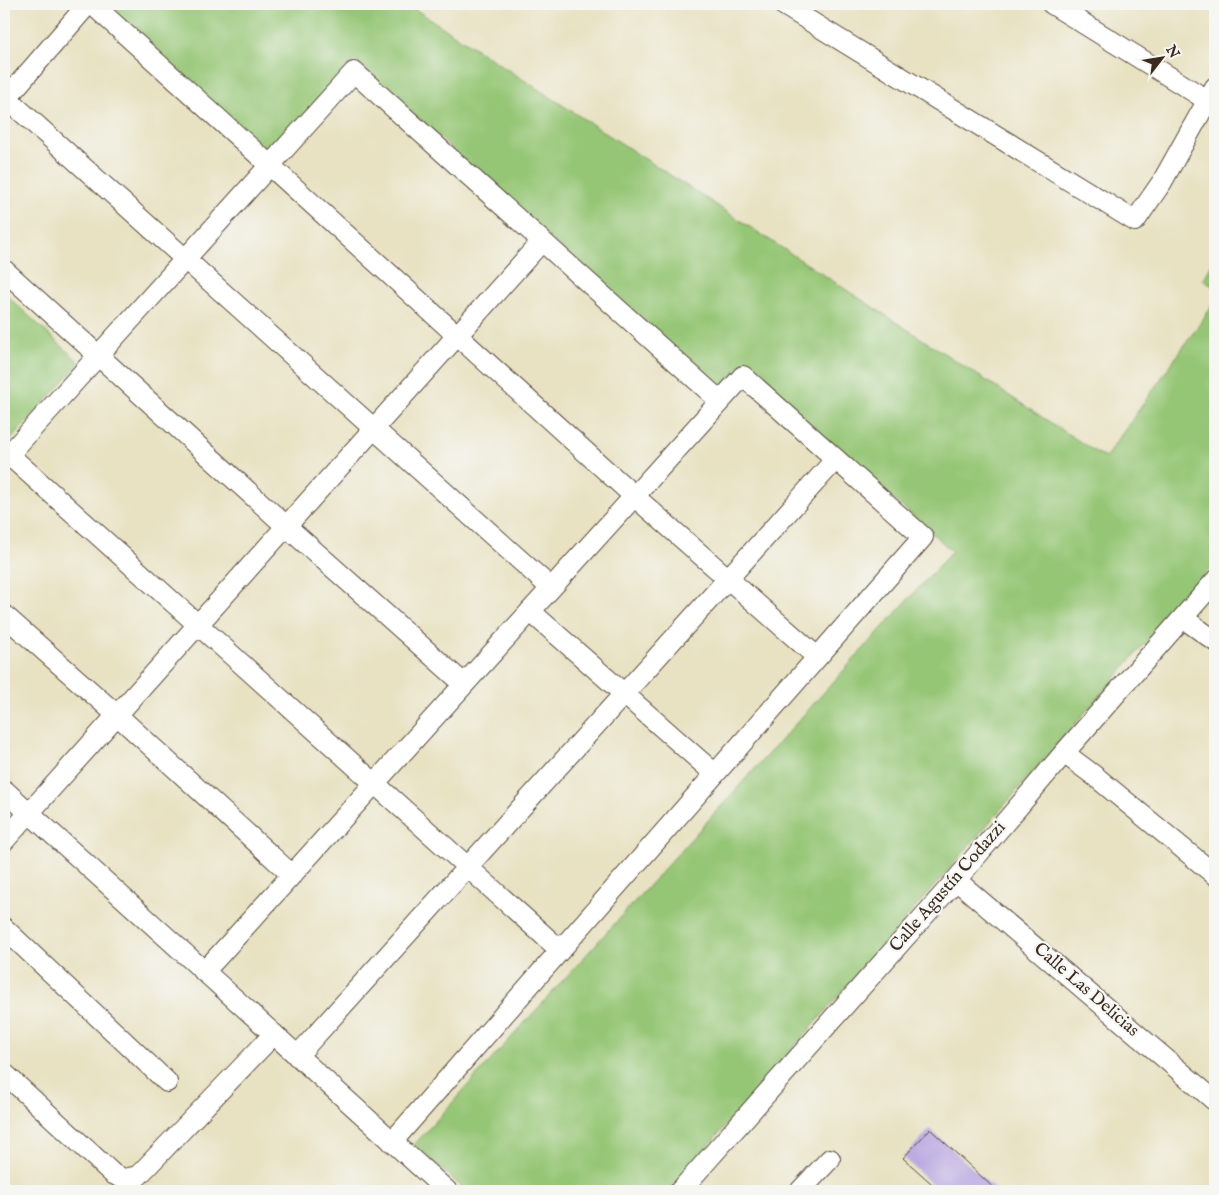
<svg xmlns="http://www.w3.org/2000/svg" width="1219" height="1195" font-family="'IM FELL English',serif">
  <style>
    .green { fill: #95c675; stroke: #68784a }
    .building { fill: #b7a6e1 }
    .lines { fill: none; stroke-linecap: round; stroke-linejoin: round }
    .street-casing { stroke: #554637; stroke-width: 22 }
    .street { stroke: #fff; stroke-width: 20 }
    .labels { text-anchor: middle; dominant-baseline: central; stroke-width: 4.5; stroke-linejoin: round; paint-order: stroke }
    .street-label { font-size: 18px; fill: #3b2a1e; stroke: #f6f6f2 }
  </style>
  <rect width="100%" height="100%" fill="#f6f6f2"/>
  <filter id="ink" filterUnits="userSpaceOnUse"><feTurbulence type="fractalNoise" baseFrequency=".02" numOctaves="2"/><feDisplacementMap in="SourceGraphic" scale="10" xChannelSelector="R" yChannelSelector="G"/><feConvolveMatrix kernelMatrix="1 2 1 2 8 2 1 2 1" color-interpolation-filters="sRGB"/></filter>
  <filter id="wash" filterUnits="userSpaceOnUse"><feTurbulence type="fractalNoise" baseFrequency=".0096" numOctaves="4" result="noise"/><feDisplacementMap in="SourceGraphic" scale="20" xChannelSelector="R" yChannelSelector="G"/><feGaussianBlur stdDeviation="1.12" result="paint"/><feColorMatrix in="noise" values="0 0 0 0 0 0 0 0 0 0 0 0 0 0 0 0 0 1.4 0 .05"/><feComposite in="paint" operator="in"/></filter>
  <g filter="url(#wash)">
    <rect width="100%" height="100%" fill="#e8e2c2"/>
    <path class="green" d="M 102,4 L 407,4 L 1105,458 L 1215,302 L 1215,563 L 669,1191 L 466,1191 L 414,1145 L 952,551 L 742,364 L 718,391 L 354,60 L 271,155 Z
      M 1215,259 L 1215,287 L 1203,280 Z
      M 4,293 L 80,363 L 4,447 Z"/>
    <g id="blocks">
      <path class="building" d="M 930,1129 L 997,1191 L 940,1191 L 903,1158 Z"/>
    </g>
  </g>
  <g filter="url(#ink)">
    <use href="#blocks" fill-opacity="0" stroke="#554637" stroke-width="1"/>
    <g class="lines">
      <defs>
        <path id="street" d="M 92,4 L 634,496 L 817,657
          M 782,4 L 1135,221 L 1162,182 L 1215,87
          M 1052,4 L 1207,100
          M 4,96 L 551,588
          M 4,101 L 88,4
          M 4,270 L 286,526 L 464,684
          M 9,455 L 560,950
          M 4,460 L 354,72 L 720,401
          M 530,611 L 715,774
          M 4,615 L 117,715 L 292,875
          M 1183,618 L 1215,641
          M 1064,753 L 1096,777 L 1215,875
          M 4,790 L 447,1191
          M 4,841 L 542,241
          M 956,880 L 1215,1101
          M 4,928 L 167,1082
          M 204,972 L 743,376 L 923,537 L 392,1142
          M 297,1056 L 836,459
          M 4,1073 L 113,1174 L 124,1179 L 138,1176 L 274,1034
          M 680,1191 L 956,880 L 1064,753 L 1215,581
          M 800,1191 L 830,1159"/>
      </defs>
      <use href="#street" class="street-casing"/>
      <use href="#street" class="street"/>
    </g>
  </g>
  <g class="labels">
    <g class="street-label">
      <text transform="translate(948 887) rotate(-49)">Calle Agustín Codazzi</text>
      <text transform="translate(1086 990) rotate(41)">Calle Las Delicias</text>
    </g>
  </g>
  <rect width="1219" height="1195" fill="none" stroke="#f6f6f2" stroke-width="20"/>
  <g transform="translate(1162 58) rotate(59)" stroke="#f6f6f2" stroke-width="4" paint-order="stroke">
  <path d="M0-4L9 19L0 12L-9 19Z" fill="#3b2a1e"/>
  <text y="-8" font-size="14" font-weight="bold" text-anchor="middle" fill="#3b2a1e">N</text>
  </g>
</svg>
